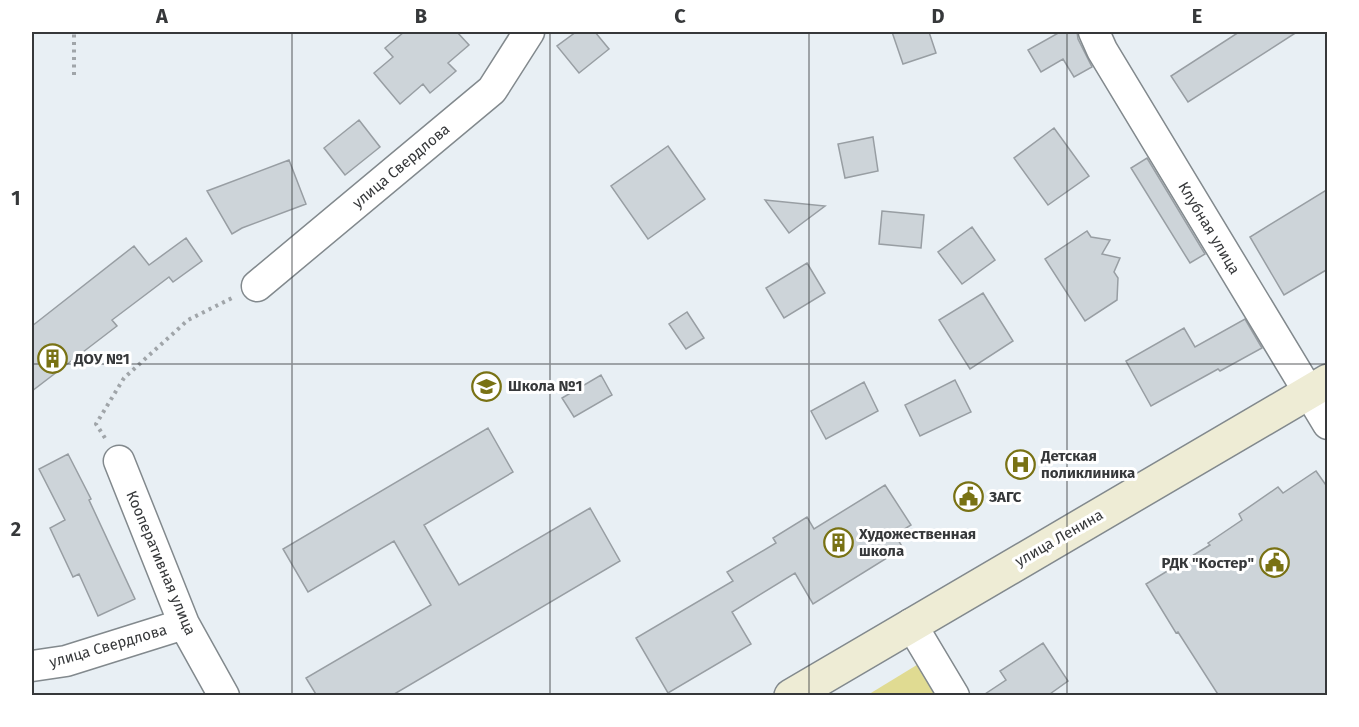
<svg xmlns="http://www.w3.org/2000/svg" width="1359" height="727" font-family="'Fira Sans',sans-serif">
  <style>
    .green { fill: #e0db92 }
    .building { fill: #cdd4d9; stroke: #989ea3; stroke-width: 1.5 }
    .lines { fill: none; stroke-linecap: round; stroke-linejoin: round }
    .minor-casing { stroke: #82898d; stroke-width: 33 }
    .secondary-casing { stroke: #82898d; stroke-width: 36 }
    .path { stroke: #a0a5a9; stroke-width: 4; stroke-dasharray: 3 4.5; stroke-linecap: butt }
    .minor { stroke: #fff; stroke-width: 30 }
    .secondary { stroke: #eeecd5; stroke-width: 33 }
    .grid { fill: none; stroke: #36383a; stroke-width: 1.5; stroke-opacity: 0.55 }
    .labels { text-anchor: middle; dominant-baseline: central; stroke-width: 6; stroke-linejoin: round; paint-order: stroke }
    .street-label { font-size: 15px; fill: #36383a; stroke: #fff }
    .poi-label { font-size: 15px; font-weight: bold; fill: #36383a; stroke: #fff; text-anchor: start }
    .neatline { fill: none; stroke: #36383a; stroke-width: 2 }
    .grid-label { font-size: 20px; text-anchor: middle; font-weight: bold; fill: #36383a }
  </style>
  <rect width="100%" height="100%" fill="#e8eff4"/>
  <path class="green" d="M 925,660 L 946,696 L 866,696 Z"/>
  <path class="building" d="M 404,32 L 457,32 L 469,45 L 448,63 L 456,71 L 442,83 L 430,93 L 423,84 L 400,104 L 374,73 L 393,57 L 385,48 Z
    M 576,32 L 595,32 L 609,49 L 579,73 L 557,46 Z
    M 892,32 L 929,32 L 936,53 L 903,64 Z
    M 1060,32 L 1077,32 L 1078,39 L 1092,67 L 1074,77 L 1063,59 L 1041,72 L 1028,50 Z
    M 1239,32 L 1297,32 L 1188,102 L 1171,76 Z
    M 359,120 L 380,147 L 345,175 L 324,148 Z
    M 1054,128 L 1089,176 L 1048,205 L 1014,158 Z
    M 873,137 L 878,171 L 845,178 L 838,144 Z
    M 668,146 L 705,199 L 648,239 L 611,186 Z
    M 1147,158 L 1205,254 L 1190,263 L 1131,168 Z
    M 289,160 L 306,204 L 242,228 L 232,234 L 207,191 Z
    M 1328,189 L 1328,269 L 1284,295 L 1250,237 Z
    M 765,200 L 825,206 L 789,233 Z
    M 882,211 L 924,215 L 921,248 L 879,244 Z
    M 972,227 L 995,260 L 962,284 L 938,252 Z
    M 1087,231 L 1091,237 L 1110,240 L 1102,254 L 1120,258 L 1114,272 L 1118,278 L 1117,300 L 1085,321 L 1045,259 Z
    M 186,238 L 202,261 L 173,282 L 169,277 L 112,320 L 117,326 L 32,391 L 32,326 L 134,246 L 149,265 Z
    M 807,263 L 825,293 L 784,318 L 766,288 Z
    M 983,293 L 1013,341 L 970,369 L 939,320 Z
    M 687,312 L 704,338 L 686,349 L 669,324 Z
    M 1245,319 L 1262,348 L 1220,371 L 1218,369 L 1151,406 L 1126,361 L 1184,328 L 1195,347 Z
    M 601,375 L 612,395 L 574,417 L 562,398 Z
    M 955,380 L 971,412 L 920,436 L 905,405 Z
    M 864,382 L 878,411 L 826,439 L 811,411 Z
    M 488,428 L 513,472 L 424,525 L 459,585 L 590,508 L 620,561 L 391,696 L 317,696 L 306,678 L 431,605 L 394,541 L 308,592 L 283,549 Z
    M 68,454 L 91,499 L 89,500 L 135,599 L 98,616 L 79,574 L 73,577 L 50,528 L 65,520 L 39,469 Z
    M 1316,471 L 1328,488 L 1328,696 L 1219,696 L 1178,632 L 1176,633 L 1146,584 L 1210,545 L 1208,543 L 1242,520 L 1239,514 L 1278,487 L 1283,493 Z
    M 885,485 L 911,525 L 895,535 L 903,548 L 813,604 L 795,573 L 732,612 L 751,644 L 668,693 L 636,638 L 733,581 L 727,572 L 776,543 L 773,538 L 807,517 L 814,529 Z
    M 1043,643 L 1068,681 L 1047,696 L 982,696 L 1006,680 L 1000,671 Z"/>
  <g class="lines">
    <defs>
      <path id="minor" d="M 1094,32 L 1102,50 L 1328,424
        M 257,286 L 492,90 L 529,32
        M 119,461 L 184,624 L 224,696
        M 911,624 L 954,696
        M 32,666 L 66,661 L 184,624"/>
      <path id="secondary" d="M 791,696 L 1328,381"/>
    </defs>
    <use href="#minor" class="minor-casing"/>
    <use href="#secondary" class="secondary-casing"/>
    <path class="path" d="M 74,75 L 74,32
      M 105,438 L 96,424 L 124,378 L 188,320 L 232,298"/>
    <use href="#minor" class="minor"/>
    <use href="#secondary" class="secondary"/>
  </g>
  <path class="grid" d="M 292,32 L 292,696M 550,32 L 550,696M 809,32 L 809,696M 1067,32 L 1067,696M 32,364 L 1328,364"/>
  <defs>
    <symbol id="building-ring" viewBox="-11 -11 22 22"><circle r="9.5" fill="#fff" stroke="#797214" stroke-width="1.5"/><path d="M-4-6H4V6H1V3H-1V6H-4ZM-2.5-4.3h1.7v1.8h-1.7ZM.8-4.3h1.7v1.8H.8ZM-2.5-1h1.7V.8h-1.7ZM.8-1h1.7V.8H.8Z" fill="#797214"/></symbol>
    <symbol id="school-ring" viewBox="-11 -11 22 22"><circle r="9.5" fill="#fff" stroke="#797214" stroke-width="1.5"/><path d="M0-5L7-2L0 1L-7-2ZM-4 1L0 2.5L4 1V4Q0 6-4 4Z" fill="#797214"/></symbol>
    <symbol id="hospital-ring" viewBox="-11 -11 22 22"><circle r="9.5" fill="#fff" stroke="#797214" stroke-width="1.5"/><path d="M-5-5h3v3.5h4V-5h3V5h-3V1.5h-4V5h-3Z" fill="#797214"/></symbol>
    <symbol id="civic-ring" viewBox="-11 -11 22 22"><circle r="9.5" fill="#fff" stroke="#797214" stroke-width="1.5"/><path d="M-.6-6.5H3V-4.5H.6V-3L4-1V1h2V6H-6V1h2V-1L-.6-3ZM-1.2 2.5V6h2.4V2.5Z" fill="#797214"/></symbol>
  </defs>
  <g fill-rule="evenodd">
    <use href="#building-ring" x="36" y="342" width="33" height="33"/>
    <use href="#school-ring" x="470" y="370" width="33" height="33"/>
    <use href="#hospital-ring" x="1004" y="448" width="33" height="33"/>
    <use href="#civic-ring" x="952" y="480" width="33" height="33"/>
    <use href="#building-ring" x="822" y="526" width="33" height="33"/>
    <use href="#civic-ring" x="1258" y="546" width="33" height="33"/>
  </g>
  <g class="labels">
    <g class="street-label">
      <text transform="translate(401 166) rotate(-40)">улица Свердлова</text>
      <text transform="translate(1209 228) rotate(59)">Клубная улица</text>
      <text transform="translate(1059 538) rotate(-30)">улица Ленина</text>
      <text transform="translate(161 563) rotate(67)">Кооперативная улица</text>
      <text transform="translate(108 646) rotate(-16)">улица Свердлова</text>
    </g>
    <g class="poi-label">
      <text x="74" y="359">ДОУ №1</text>
      <text x="508" y="386">Школа №1</text>
      <text x="1041" y="456">Детская<tspan x="1041" dy="17">поликлиника</tspan></text>
      <text x="989" y="497">ЗАГС</text>
      <text x="859" y="534">Художественная<tspan x="859" dy="17">школа</tspan></text>
      <text x="1254" y="563" text-anchor="end">РДК "Костер"</text>
    </g>
  </g>
  <rect width="1359" height="727" fill="none" stroke="#ffffff" stroke-width="66"/>
  <rect x="33" y="33" width="1293" height="661" class="neatline"/>
  <g class="grid-label">
    <text x="162" y="23">A</text>
    <text x="421" y="23">B</text>
    <text x="680" y="23">C</text>
    <text x="938" y="23">D</text>
    <text x="1197" y="23">E</text>
    <text x="16" y="205">1</text>
    <text x="16" y="536">2</text>
  </g>
</svg>
